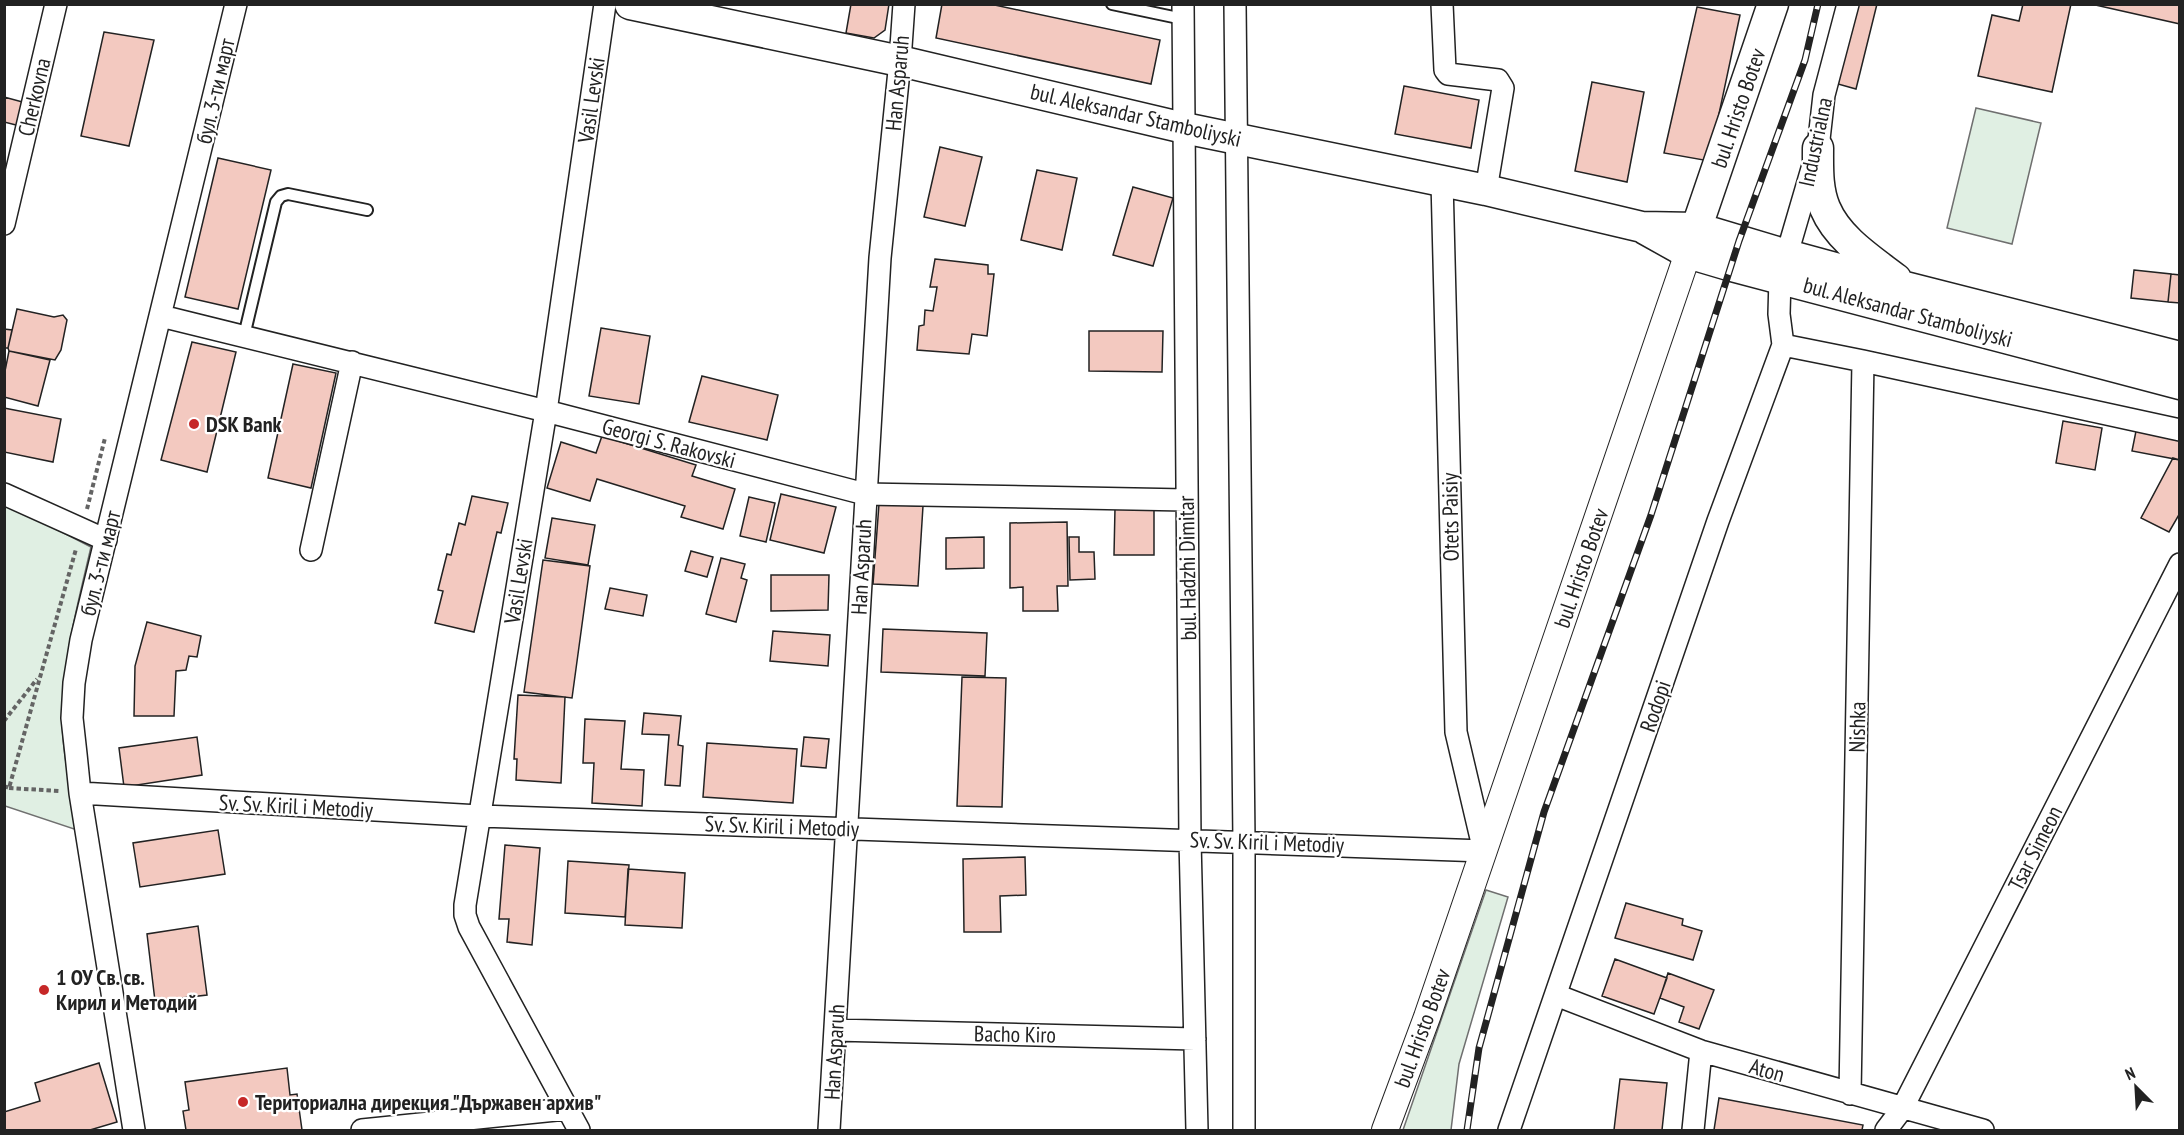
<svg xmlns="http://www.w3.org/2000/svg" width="2184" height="1135" font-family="'PT Sans Narrow',sans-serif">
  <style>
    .green { fill: #e0efe3; stroke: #6f6f6f; stroke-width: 1.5 }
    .building { fill: #f3c9c0; stroke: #222; stroke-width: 1.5 }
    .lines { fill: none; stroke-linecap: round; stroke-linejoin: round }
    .service-casing { stroke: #222; stroke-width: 14 }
    .minor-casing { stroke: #222; stroke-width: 24 }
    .tertiary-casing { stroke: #222; stroke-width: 28 }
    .secondary-casing { stroke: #222; stroke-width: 33 }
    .path { stroke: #646464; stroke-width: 4; stroke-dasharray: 4.5 3; stroke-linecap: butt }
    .service { stroke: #fff; stroke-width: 10 }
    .minor { stroke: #fff; stroke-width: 21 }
    .tertiary { stroke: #fff; stroke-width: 26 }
    .secondary { stroke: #fff; stroke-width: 30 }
    .rail-casing { stroke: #222; stroke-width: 7 }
    .rail { stroke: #fff; stroke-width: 4.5; stroke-dasharray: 14; stroke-linecap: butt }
    .poi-dot { fill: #c62828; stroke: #fff; stroke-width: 2 }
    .labels { text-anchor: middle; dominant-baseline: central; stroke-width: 4.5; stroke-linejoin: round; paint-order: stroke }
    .street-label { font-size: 22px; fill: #222; stroke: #fff }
    .poi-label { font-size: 22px; font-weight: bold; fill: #222; stroke: #fff; text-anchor: start }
  </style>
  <rect width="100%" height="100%" fill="#fff"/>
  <path class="green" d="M 1976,108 L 2041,123 L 2012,244 L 1947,228 Z
    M 4,502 L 91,547 C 78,603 63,658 62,716 C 62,754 72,793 77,830 L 5,806 Z
    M 1486,890 L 1508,897 L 1459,1064 L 1451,1130 L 1403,1130 Z"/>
  <path class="building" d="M 851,4 L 889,4 L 885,30 L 874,38 L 846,33 Z
    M 942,4 L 990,4 L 1160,40 L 1151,84 L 936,38 Z
    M 1856,4 L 1877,4 L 1856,89 L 1838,84 Z
    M 2023,4 L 2071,4 L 2052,92 L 1978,76 L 1992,15 L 2019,21 Z
    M 2091,4 L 2180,4 L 2180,24 Z
    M 1697,7 L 1740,15 L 1709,161 L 1664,153 Z
    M 104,32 L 154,40 L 129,146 L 81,136 Z
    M 1592,82 L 1644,92 L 1627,182 L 1575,171 Z
    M 1404,86 L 1479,100 L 1471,148 L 1395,134 Z
    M 4,97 L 30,104 L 24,127 L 4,122 Z
    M 940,147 L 982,157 L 965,226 L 924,217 Z
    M 218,158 L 271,170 L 238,309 L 185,297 Z
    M 1037,170 L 1077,178 L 1062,250 L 1021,240 Z
    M 1133,187 L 1173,198 L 1153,266 L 1113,255 Z
    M 935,259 L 988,265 L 988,274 L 994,274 L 987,336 L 972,334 L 969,354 L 917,350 L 919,326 L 924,325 L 925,310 L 933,311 L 937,287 L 930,287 Z
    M 2134,270 L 2171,274 L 2168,302 L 2131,298 Z
    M 2171,274 L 2180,275 L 2180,303 L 2168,302 Z
    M 17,309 L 54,317 L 63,315 L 67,320 L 61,350 L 55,360 L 9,351 L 8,348 Z
    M 601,328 L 650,336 L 639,404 L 589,396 Z
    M 4,329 L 12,330 L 8,348 L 4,348 Z
    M 1089,331 L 1163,331 L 1162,372 L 1089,371 Z
    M 192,342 L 236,352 L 207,472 L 161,460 Z
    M 9,351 L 50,360 L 38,406 L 4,397 L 4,376 Z
    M 293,364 L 336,373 L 311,488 L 268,478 Z
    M 702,376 L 778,395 L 767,440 L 689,422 Z
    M 4,408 L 61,419 L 53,462 L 4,452 Z
    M 2063,421 L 2102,428 L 2095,470 L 2056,463 Z
    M 2137,426 L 2180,434 L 2180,460 L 2132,451 Z
    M 602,436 L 696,465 L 692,476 L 735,489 L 723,529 L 681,517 L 685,506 L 597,479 L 590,501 L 547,488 L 561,442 L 596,453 Z
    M 2173,458 L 2180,460 L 2180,513 L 2169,532 L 2141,518 Z
    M 781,494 L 836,507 L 824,553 L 770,540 Z
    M 472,496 L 508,503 L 501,533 L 497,532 L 474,632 L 435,623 L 443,591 L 438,590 L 447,554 L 451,555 L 459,523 L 465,525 Z
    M 749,497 L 775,503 L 766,542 L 740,536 Z
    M 879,504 L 923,506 L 918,586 L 873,584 Z
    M 1154,507 L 1154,555 L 1114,555 L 1115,508 Z
    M 552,518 L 595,525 L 588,565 L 545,558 Z
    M 1067,522 L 1068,586 L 1057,586 L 1058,611 L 1023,611 L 1023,587 L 1010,588 L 1010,523 Z
    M 984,537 L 984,568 L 946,569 L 946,538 Z
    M 1069,537 L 1079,537 L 1079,552 L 1094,552 L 1095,579 L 1070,580 Z
    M 691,551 L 713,557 L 707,577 L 685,571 Z
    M 721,558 L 745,564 L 741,578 L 747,580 L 736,622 L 706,614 Z
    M 543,560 L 590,566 L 572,698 L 524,692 Z
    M 771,575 L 829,575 L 828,610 L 771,611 Z
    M 610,588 L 647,595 L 643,616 L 605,609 Z
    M 147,622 L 201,636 L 197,657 L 189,656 L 186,670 L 176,671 L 174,716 L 134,716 L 135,666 Z
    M 883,629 L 987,633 L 985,676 L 881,672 Z
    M 773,631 L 830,635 L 828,666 L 770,661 Z
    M 962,677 L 1006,678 L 1002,807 L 957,806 Z
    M 518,695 L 565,697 L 561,783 L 516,780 L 517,759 L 514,759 Z
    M 644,713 L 681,716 L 678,745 L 683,746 L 680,786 L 665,785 L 669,735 L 642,734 Z
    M 585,719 L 625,721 L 621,769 L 644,770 L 642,806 L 592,803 L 594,763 L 583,763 Z
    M 197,737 L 202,775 L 124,787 L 119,748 Z
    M 804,737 L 829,739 L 826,768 L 801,766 Z
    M 707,743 L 797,749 L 793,803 L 703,797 Z
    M 218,830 L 225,874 L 140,887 L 133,843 Z
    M 505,845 L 540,848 L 532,945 L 507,942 L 509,919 L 499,919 Z
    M 1025,857 L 1026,895 L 1000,896 L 1001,932 L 964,932 L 963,859 Z
    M 568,861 L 629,865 L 625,917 L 565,913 Z
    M 628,869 L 685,873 L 682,928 L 625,925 Z
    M 1626,903 L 1683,919 L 1682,925 L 1702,931 L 1693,960 L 1615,938 Z
    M 198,926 L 207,995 L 155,1001 L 147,934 Z
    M 1615,959 L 1667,978 L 1654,1014 L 1602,996 Z
    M 1668,973 L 1714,990 L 1699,1029 L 1679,1022 L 1684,1007 L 1660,998 Z
    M 99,1063 L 117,1122 L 90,1130 L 4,1130 L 4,1112 L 40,1101 L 35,1083 Z
    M 287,1068 L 290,1095 L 297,1094 L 302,1130 L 186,1130 L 183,1111 L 189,1110 L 185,1082 Z
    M 1620,1079 L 1667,1083 L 1662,1130 L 1614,1130 Z
    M 1719,1098 L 1863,1125 L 1862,1130 L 1714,1130 Z"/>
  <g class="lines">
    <defs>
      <path id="service" d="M 1112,4 L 1183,19
        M 244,336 L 276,202 L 281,196 L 288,194 L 367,210"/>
      <path id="minor" d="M 1183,4 L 1190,840 L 1197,1130
        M 1235,4 L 1244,841 L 1244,1130
        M 1442,4 L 1445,70 L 1448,74 L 1498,80 L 1503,88 L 1486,190
        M 4,224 L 56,4
        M 161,316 L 546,411 L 865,494 L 1186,500
        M 1783,345 L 1863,361 L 2180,430
        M 4,494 L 106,540
        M 311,550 L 352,362
        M 80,793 L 479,816 L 1484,851 L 1456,732 L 1442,181
        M 1556,995 L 1701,1051 L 1983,1130
        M 835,1030 L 1195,1039
        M 1850,1094 L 1863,361
        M 134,1130 L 80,793 L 76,754 L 72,718 L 74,683 L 81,640 L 236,4
        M 362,1130 L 566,1109
        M 579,1130 L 469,927 L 465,915 L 465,905 L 546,411 L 605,4
        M 829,1130 L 880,258 L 900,61 L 904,4
        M 1509,1130 L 1718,521 L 1783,345 L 1779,314 L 1780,278 L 1818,148 L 1824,95 L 1848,4
        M 1693,1130 L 1701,1051
        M 1886,1130 L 1902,1109 L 2180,564"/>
      <path id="tertiary" d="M 1385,1130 L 1427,1017 L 1688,253"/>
      <path id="secondary" d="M 630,4 L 900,61 L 1184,128 L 1486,190 L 1642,227 L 1697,228 L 1787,255 L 1905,287 L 2180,357
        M 1818,148 C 1818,168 1817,189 1825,208 C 1838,239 1870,259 1896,279
        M 1645,229 L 1688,253 L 1732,266 L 2180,384
        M 1690,247 L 1773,4"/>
    </defs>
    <use href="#service" class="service-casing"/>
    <use href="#minor" class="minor-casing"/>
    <use href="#tertiary" class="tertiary-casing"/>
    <use href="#secondary" class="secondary-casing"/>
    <path class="path" d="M 87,509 L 105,438
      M 4,721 L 37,679
      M 4,786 L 9,788 L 76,549
      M 9,788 L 59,791"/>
    <use href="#service" class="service"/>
    <use href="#minor" class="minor"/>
    <use href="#tertiary" class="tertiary"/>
    <use href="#secondary" class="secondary"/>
    <defs>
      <path id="rail" d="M 1467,1130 L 1479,1048 L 1544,812 L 1651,515 L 1739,241 L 1805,60 L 1818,4"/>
    </defs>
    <use href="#rail" class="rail-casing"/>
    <use href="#rail" class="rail"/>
  </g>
  <g class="poi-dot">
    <circle cx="194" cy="424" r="6"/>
    <circle cx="44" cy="990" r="6"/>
    <circle cx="243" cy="1102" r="6"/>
  </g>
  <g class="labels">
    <g class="street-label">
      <text transform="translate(897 83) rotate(-85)">Han Asparuh</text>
      <text transform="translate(215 91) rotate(-77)">бул. 3-ти март</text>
      <text transform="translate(34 97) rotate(-77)">Cherkovna</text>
      <text transform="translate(591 100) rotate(-82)">Vasil Levski</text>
      <text transform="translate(1738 108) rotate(-71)">bul. Hristo Botev</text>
      <text transform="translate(1136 115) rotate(13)">bul. Aleksandar Stamboliyski</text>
      <text transform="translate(1815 142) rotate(-78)">Industrialna</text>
      <text transform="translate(1908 312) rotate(15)">bul. Aleksandar Stamboliyski</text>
      <text transform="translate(669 443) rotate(15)">Georgi S. Rakovski</text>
      <text transform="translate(1450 517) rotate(-91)">Otets Paisiy</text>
      <text transform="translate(100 563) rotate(-76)">бул. 3-ти март</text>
      <text transform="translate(861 567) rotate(-87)">Han Asparuh</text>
      <text transform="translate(1187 568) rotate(-91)">bul. Hadzhi Dimitar</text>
      <text transform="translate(1581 568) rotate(-71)">bul. Hristo Botev</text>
      <text transform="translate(518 581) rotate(-81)">Vasil Levski</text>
      <text transform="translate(1655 706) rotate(-71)">Rodopi</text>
      <text transform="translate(1857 727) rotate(-89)">Nishka</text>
      <text transform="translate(296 806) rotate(3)">Sv. Sv. Kiril i Metodiy</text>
      <text transform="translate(782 826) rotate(2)">Sv. Sv. Kiril i Metodiy</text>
      <text transform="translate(1267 842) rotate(2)">Sv. Sv. Kiril i Metodiy</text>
      <text transform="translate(2035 848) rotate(-63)">Tsar Simeon</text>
      <text transform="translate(1422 1028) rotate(-70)">bul. Hristo Botev</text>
      <text transform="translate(1015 1034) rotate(1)">Bacho Kiro</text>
      <text transform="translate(834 1052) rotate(-87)">Han Asparuh</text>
      <text transform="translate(1767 1070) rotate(16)">Aton</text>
    </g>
    <g class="poi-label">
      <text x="206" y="424">DSK Bank</text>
      <text x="56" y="977">1 ОУ Св. св.<tspan x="56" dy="25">Кирил и Методий</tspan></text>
      <text x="255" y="1102">Териториална дирекция "Държавен архив"</text>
    </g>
  </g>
  <rect width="2184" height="1135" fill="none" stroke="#222222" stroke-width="12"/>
  <g transform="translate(2136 1087) rotate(336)" stroke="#ffffff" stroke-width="4.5" paint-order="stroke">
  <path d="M0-4.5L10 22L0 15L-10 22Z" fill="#222222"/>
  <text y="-9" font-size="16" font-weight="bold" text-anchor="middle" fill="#222222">N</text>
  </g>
</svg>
